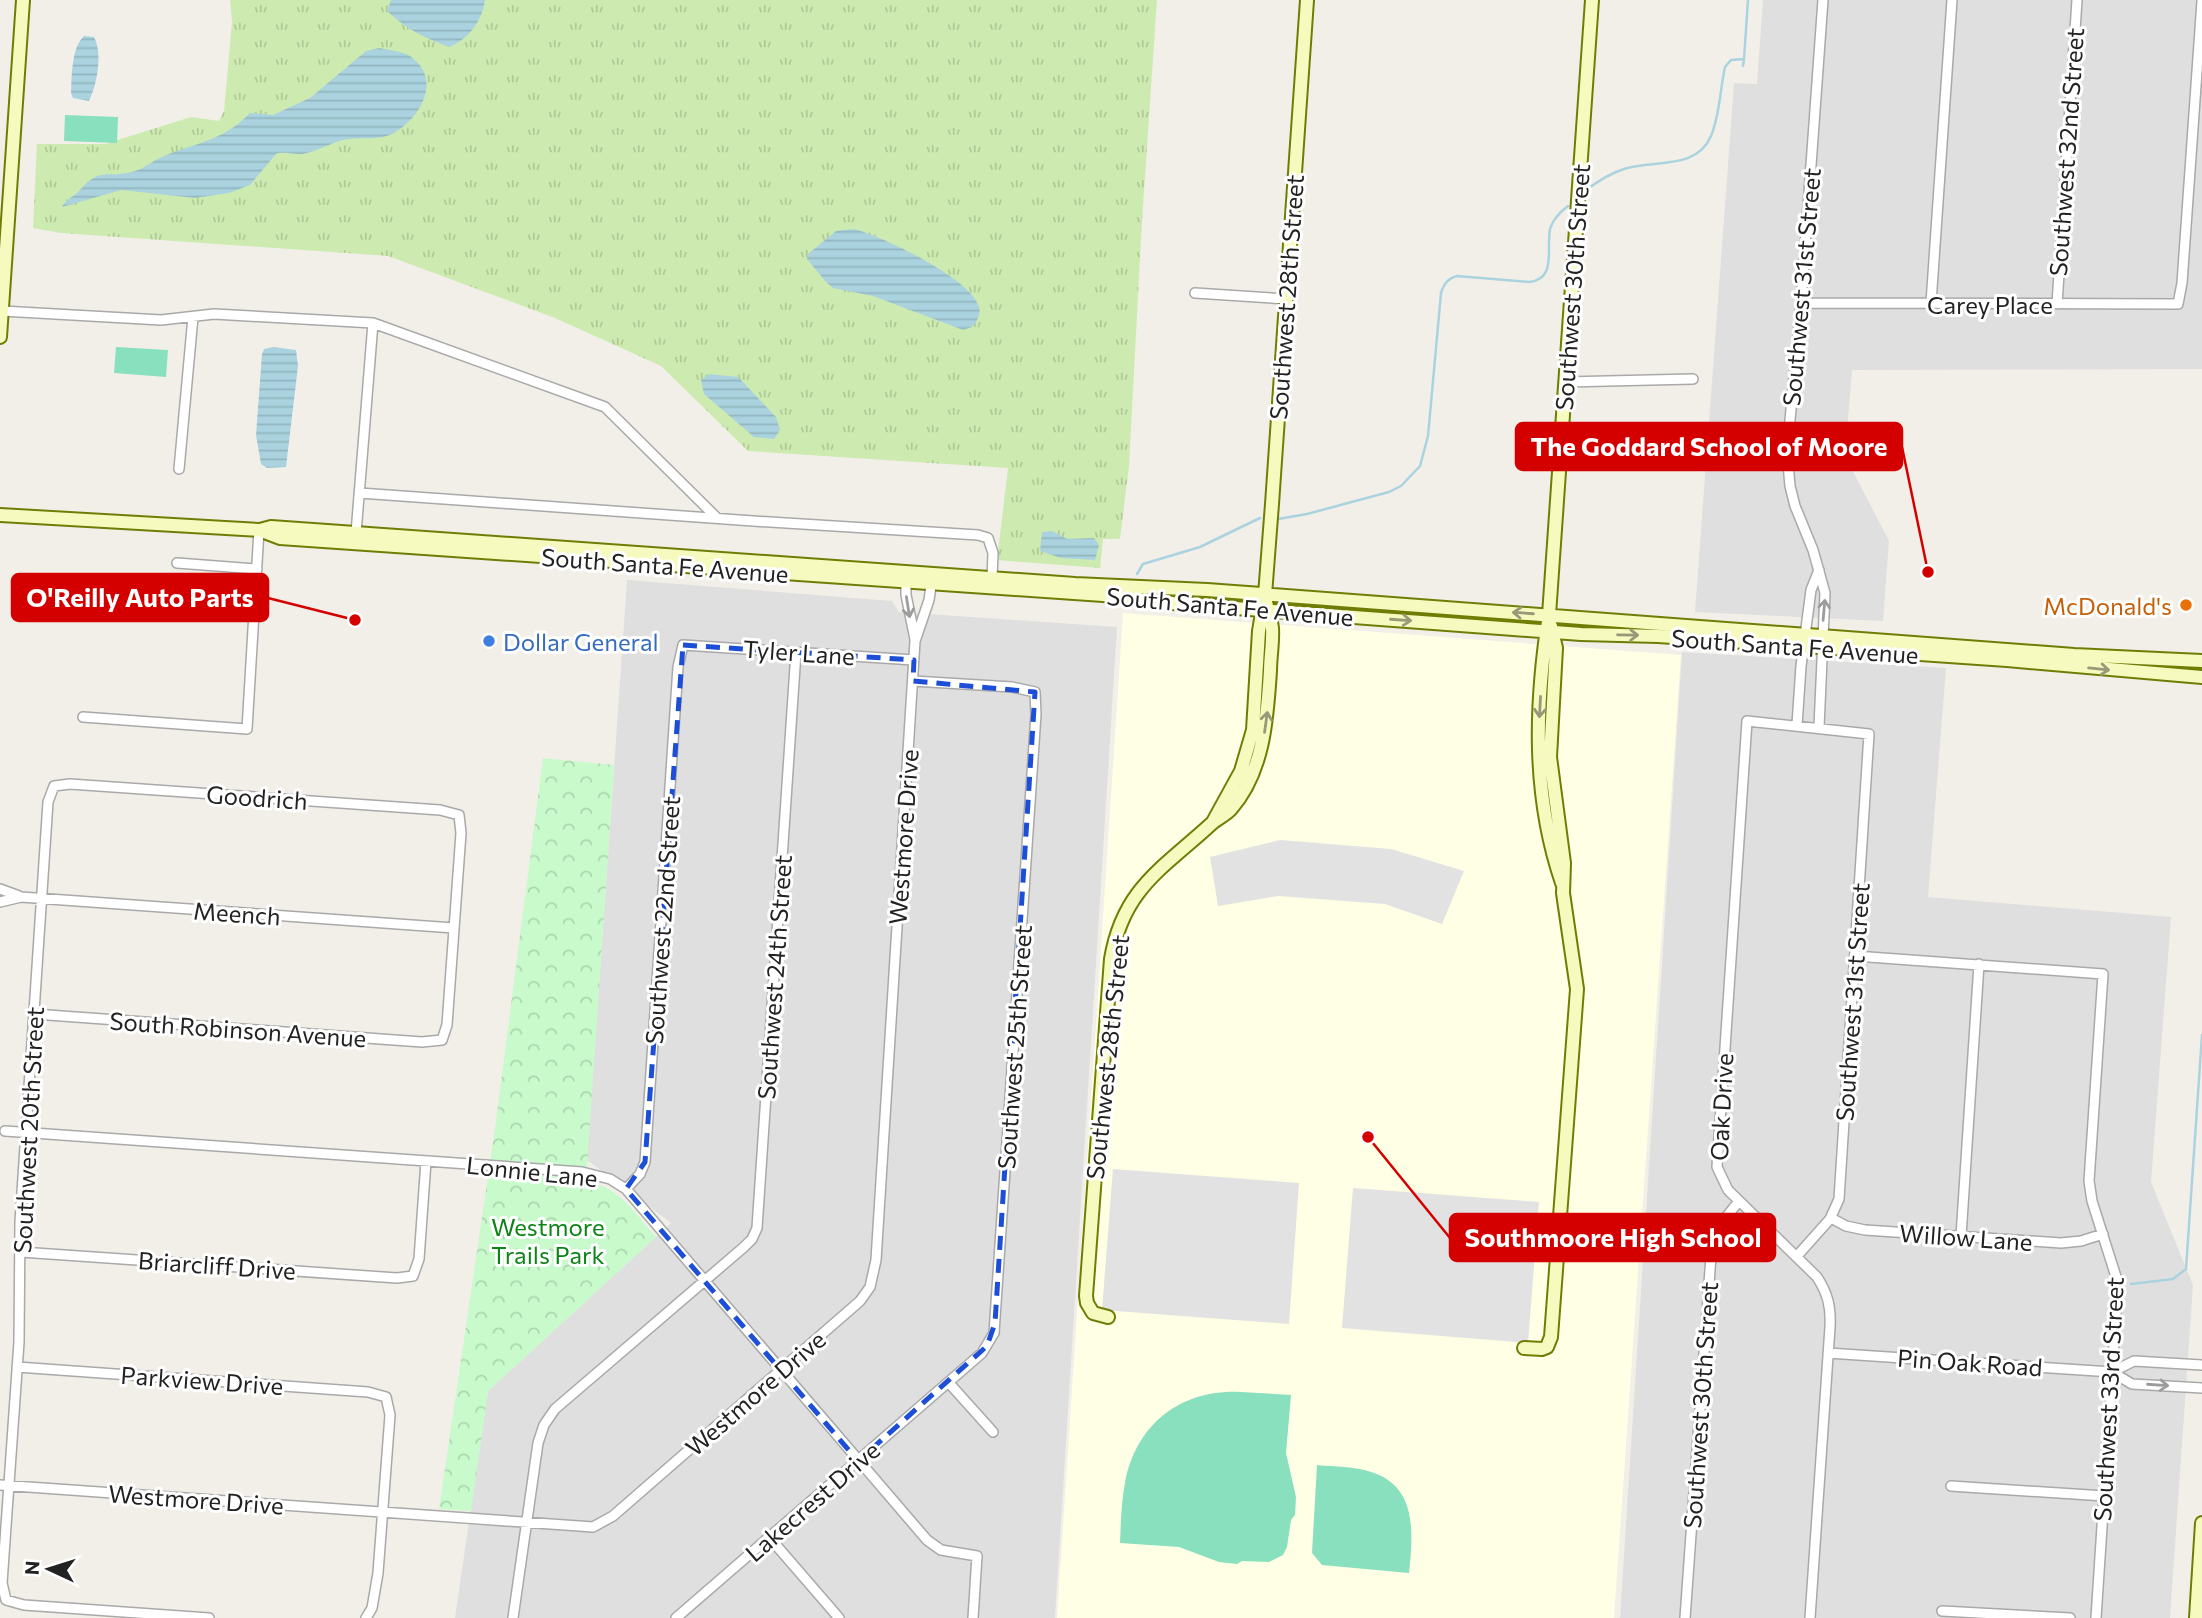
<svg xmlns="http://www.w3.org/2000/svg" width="2202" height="1618" font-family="Commissioner,sans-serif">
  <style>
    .residential { fill: #e0dfdf }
    .education { fill: #ffffe5 }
    .grass { fill: url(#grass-tufts) }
    .park { fill: url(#park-crowns) }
    .pitch { fill: #88e0be }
    .parking { fill: #e2e2e2 }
    .water { fill: url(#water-rules) }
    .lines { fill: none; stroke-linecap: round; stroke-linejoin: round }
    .stream { stroke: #aad3df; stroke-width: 2.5 }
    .street-casing { stroke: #a9a9a9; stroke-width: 12 }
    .secondary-casing { stroke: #707d05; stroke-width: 16 }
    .street { stroke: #fff; stroke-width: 9 }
    .secondary { stroke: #f7fabf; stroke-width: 12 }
    .oneway { stroke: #9c9c9c }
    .oneway2 { stroke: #979978 }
    .marked { fill: none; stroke: #1d4ed8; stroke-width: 5; stroke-dasharray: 14 9; stroke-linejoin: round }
    .food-dot { fill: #e8710a; stroke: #fff; stroke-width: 2.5 }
    .shop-dot { fill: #3f7fe0; stroke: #fff; stroke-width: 2.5 }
    .labels { text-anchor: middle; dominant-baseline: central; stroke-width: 6; stroke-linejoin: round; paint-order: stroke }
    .street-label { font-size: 24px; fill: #222; stroke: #fff }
    .food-label { font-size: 24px; fill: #c56008; stroke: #fff; text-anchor: end }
    .shop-label { font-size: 24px; fill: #366cbe; stroke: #fff; text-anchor: start }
    .park-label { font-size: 24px; fill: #0c8416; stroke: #fff }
    .leader { fill: none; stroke: #d40000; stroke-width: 2.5 }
    .callout-dot { fill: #d40000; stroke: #fff; stroke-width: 2.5 }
    .callout { fill: #d40000; stroke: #d40000; stroke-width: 2.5 }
    .callout-label { font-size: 26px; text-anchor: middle; font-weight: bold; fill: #fff }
  </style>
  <defs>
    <pattern id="grass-tufts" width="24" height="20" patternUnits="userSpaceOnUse" patternTransform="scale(1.75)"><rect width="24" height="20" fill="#cdebb0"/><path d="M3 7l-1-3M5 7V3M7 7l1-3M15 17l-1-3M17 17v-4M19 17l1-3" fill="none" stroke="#b0c997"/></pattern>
    <pattern id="park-crowns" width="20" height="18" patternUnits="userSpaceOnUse" patternTransform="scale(1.75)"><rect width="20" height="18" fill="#c8facc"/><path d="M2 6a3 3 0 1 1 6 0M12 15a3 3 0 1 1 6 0" fill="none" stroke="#acd6af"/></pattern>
    <pattern id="water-rules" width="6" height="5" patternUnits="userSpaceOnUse" patternTransform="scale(1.75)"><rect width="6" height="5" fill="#aad3df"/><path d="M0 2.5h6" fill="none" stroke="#92b5bf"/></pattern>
  </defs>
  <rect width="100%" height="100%" fill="#f2efe9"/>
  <path class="residential" d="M 1763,0 L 2202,0 L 2202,369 L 1852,370 L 1845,456 L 1889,541 L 1883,621 L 1695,612 L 1734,83 L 1757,84 Z
    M 627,580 L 892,601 L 899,612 L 1117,627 L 1055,1618 L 455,1618 L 488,1391 L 671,1223 L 587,1160 Z
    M 1682,652 L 1946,668 L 1928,897 L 2171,917 L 2151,1182 L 2193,1285 L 2170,1618 L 1620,1618 Z"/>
  <path class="education" d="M 1123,613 L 1681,655 L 1614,1618 L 1057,1618 Z"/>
  <path class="grass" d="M 230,0 L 1157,0 L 1142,221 L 1129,466 L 1120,539 L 1103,539 L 1100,568 L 997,560 L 1008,468 L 748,451 L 661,366 L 555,318 L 388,256 L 61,233 L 33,228 L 37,144 L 105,144 L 191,117 L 219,121 L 224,111 L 232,22 Z"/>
  <path class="park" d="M 543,758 L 614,765 L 586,1181 C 621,1188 633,1211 656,1237 L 488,1391 L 471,1511 L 439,1509 L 494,1136 Z"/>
  <path class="pitch" d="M 65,115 L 118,117 L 117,143 L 64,141 Z
    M 116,347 L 168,350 L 166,377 L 114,373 Z
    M 1241,1392 L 1291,1395 L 1286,1453 L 1296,1497 L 1295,1515 L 1291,1520 L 1287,1547 L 1283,1555 L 1269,1562 L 1242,1561 L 1237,1564 L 1219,1562 L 1179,1547 L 1120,1543 C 1121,1523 1121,1503 1125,1483 C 1136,1424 1181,1389 1241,1392 Z
    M 1317,1465 C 1335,1467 1354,1466 1371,1472 C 1418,1486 1413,1535 1409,1573 L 1322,1565 L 1312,1553 Z"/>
  <path class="parking" d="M 1280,840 L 1391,849 L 1464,871 L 1442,924 L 1385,904 L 1278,896 L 1218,906 L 1210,857 Z
    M 1113,1169 L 1299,1183 L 1289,1324 L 1102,1310 Z
    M 1353,1188 L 1539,1202 L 1528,1343 L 1342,1328 Z"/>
  <path class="water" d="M 391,0 L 485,0 C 482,21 469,39 449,47 C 425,38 406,29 387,11 Z
    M 84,36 L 94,37 C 103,54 97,84 89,101 L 73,98 L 71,93 C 72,77 71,48 84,36 Z
    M 379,48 C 389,50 401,51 410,56 C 442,78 422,115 397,131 C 383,141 365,137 349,139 C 333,141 319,151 303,154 C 293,155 285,151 276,154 L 250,185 L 229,193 L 195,198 L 121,190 L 62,207 C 66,199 72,198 78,192 C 103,164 105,180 135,171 C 145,168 154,160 164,156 C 198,142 223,141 250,113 L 273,115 L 310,98 L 366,51 Z
    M 854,229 C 882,236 972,279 979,307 C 981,315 977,321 972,327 L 963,330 L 873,296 L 833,288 L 826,282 L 807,259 L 808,254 L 836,231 Z
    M 274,347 L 296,350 L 298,366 L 286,467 L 267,468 L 261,464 L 256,435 L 262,354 L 264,349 Z
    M 709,374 L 738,377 L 776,417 L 780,430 L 774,439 L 754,437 L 704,394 L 701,380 Z
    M 1052,531 L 1067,539 L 1094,538 L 1099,545 L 1095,560 L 1061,558 L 1040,551 L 1042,532 Z"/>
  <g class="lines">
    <path class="stream" d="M 1744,59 L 1748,0
      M 1586,190 C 1597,182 1611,173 1624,169 C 1653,159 1696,171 1711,136 C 1720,115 1720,89 1725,67 L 1731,60 L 1744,59 L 1743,66
      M 1278,519 L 1307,514 L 1389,492 L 1401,486 L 1420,466 L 1428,436 L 1441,293 C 1444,284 1447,279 1457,276 L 1529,282 C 1557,279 1546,249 1550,229 C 1553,219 1560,212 1568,206
      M 1137,574 L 1143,564 L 1200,547 L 1260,518
      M 2131,1284 L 2173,1279 L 2186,1269 L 2202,1035"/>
    <defs>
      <path id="street" d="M 1195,293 L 1286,299
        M 1801,303 L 2178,304 L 2182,283 L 2202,1
        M 1931,303 L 1952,0
        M 2057,304 L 2077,0
        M 2,311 L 161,320 L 214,314 L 373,323 L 605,407 L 717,518
        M 1565,382 L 1693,379
        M 179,469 L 193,317
        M 360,493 L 753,521 L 978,535 L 988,538 L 993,553 L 992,578
        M 356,533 L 373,323
        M 177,563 L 257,569
        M 906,577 L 906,595 L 915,639
        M 83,717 L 247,729 L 259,530
        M 1797,725 L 1801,666 L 1811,590 L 1819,570
        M 1819,727 L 1825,593 L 1813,550 L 1795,506 L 1790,486 L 1787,452 L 1801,303 L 1823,0
        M 0,889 L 19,896
        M 0,902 L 21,897 L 454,928
        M 1855,956 L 2103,974 L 2089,1181 L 2092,1201 L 2118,1283 L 2096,1618
        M 34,1014 L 422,1042 L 442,1040 L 447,1025 L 461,833 L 459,815 L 440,810 L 70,784 L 54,786 L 48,802 L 20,1222 L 19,1342 L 2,1583 L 6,1600 L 24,1605 L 209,1618
        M 5,1131 L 582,1172 L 610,1179 L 626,1189 L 927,1540 L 941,1550 L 977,1556 L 973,1618
        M 626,1189 L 640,1174 L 645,1162 L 678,667 L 683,645 L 914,660
        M 1831,1218 L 1846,1226 L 1865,1230 L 2061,1243 L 2081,1241 L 2103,1234
        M 1961,1236 L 1979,964
        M 21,1252 L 397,1278 L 413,1276 L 419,1259 L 426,1161
        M 1797,1256 L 1830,1219 L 1839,1199 L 1869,734 L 1747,721 L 1717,1167 L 1728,1190 L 1817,1277 C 1828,1294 1831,1307 1830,1327 L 1810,1618
        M 1828,1353 L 2112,1372
        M 2202,1365 L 2134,1361 L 2112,1372 L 2132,1384 L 2202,1388
        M 17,1367 L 368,1392 L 386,1397 L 390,1415 L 378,1573 L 372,1608 L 366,1618
        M 949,1383 L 993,1432
        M 0,1485 L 593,1527 L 613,1516 L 860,1301 L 870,1287 L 876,1260 L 915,641 L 929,600 L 932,579
        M 1951,1486 L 2105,1496
        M 769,1537 L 839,1618
        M 1942,1611 L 2070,1618
        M 513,1618 L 538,1443 L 544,1425 L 555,1409 L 744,1247 L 752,1239 L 757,1228 L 796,652
        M 676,1618 L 982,1353 L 994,1333 L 1036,714 L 1035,692 L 1012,687 L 913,681
        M 1685,1618 L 1712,1242 L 1716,1230 L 1739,1201"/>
      <path id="secondary" d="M 0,337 L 23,0
        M 0,515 L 259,530 L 280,538 L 1103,595 L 1181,604 L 1581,634 L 1658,636 L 2007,660 L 2202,677
        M 260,530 L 271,527 L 1075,584 L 1207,590 L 2074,655 L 2202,661
        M 1213,822 L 1241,771 L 1253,730 L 1259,631 L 1265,595 L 1272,504 L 1307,0
        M 1562,883 C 1532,795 1535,705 1549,615 L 1592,0
        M 1108,1317 L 1093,1313 L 1087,1303 L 1086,1296 L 1111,959 C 1123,889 1162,869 1210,825 C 1216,819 1226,815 1231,809 C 1264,771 1267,718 1270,671 C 1270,657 1273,642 1272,628 C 1271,620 1268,611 1266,602
        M 1524,1348 L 1542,1349 L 1547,1347 L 1551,1337 L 1577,989 L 1563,893 L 1564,863 L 1550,757 L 1556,648 L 1551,626
        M 2196,1618 L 2202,1523"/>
    </defs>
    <use href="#street" class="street-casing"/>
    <use href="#secondary" class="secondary-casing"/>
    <use href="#street" class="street"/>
    <use href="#secondary" class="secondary"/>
  </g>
  <defs><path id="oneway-shaft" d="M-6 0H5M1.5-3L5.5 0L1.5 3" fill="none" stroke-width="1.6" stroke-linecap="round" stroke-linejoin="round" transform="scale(1.75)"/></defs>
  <g class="oneway">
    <use href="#oneway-shaft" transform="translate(908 607) rotate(81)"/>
    <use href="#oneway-shaft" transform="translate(1824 610) rotate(-85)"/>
    <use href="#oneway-shaft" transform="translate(2158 1385) rotate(4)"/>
  </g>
  <g class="oneway2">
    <use href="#oneway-shaft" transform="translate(1523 613) rotate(-176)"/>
    <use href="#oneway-shaft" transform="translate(1401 620) rotate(4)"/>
    <use href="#oneway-shaft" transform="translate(1628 635) rotate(1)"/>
    <use href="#oneway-shaft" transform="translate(2099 669) rotate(6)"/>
    <use href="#oneway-shaft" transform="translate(1540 707) rotate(93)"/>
    <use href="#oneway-shaft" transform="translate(1266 722) rotate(-82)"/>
  </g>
  <path class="marked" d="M 683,645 L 914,660 L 913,681 L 1035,692 L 995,1323 L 987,1346 L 858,1461 L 626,1189 L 645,1162 Z"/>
  <circle class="food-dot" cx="2186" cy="605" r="7"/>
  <circle class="shop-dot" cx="489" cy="641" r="7"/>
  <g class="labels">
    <g class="street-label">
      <text transform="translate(2066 152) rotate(-86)">Southwest 32nd Street</text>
      <text transform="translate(1572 287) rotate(-86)">Southwest 30th Street</text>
      <text transform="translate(1801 287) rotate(-85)">Southwest 31st Street</text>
      <text transform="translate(1286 297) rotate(-86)">Southwest 28th Street</text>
      <text x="1990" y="304">Carey Place</text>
      <text transform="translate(665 565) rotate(4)">South Santa Fe Avenue</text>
      <text transform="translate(1230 606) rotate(5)">South Santa Fe Avenue</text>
      <text transform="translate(1795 646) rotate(4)">South Santa Fe Avenue</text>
      <text transform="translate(799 652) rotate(4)">Tyler Lane</text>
      <text transform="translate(257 797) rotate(4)">Goodrich</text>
      <text transform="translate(903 837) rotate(-86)">Westmore Drive</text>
      <text transform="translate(237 913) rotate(4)">Meench</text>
      <text transform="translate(662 920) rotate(-86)">Southwest 22nd Street</text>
      <text transform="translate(774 977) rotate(-86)">Southwest 24th Street</text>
      <text transform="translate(1852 1002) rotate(-86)">Southwest 31st Street</text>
      <text transform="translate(238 1029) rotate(4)">South Robinson Avenue</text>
      <text transform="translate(1014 1047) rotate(-86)">Southwest 25th Street</text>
      <text transform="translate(1107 1057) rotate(-84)">Southwest 28th Street</text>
      <text transform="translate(1721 1107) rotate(-87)">Oak Drive</text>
      <text transform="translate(28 1130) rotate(-87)">Southwest 20th Street</text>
      <text transform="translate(532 1171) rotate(6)">Lonnie Lane</text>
      <text transform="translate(1966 1237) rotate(4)">Willow Lane</text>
      <text transform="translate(217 1265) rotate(4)">Briarcliff Drive</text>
      <text transform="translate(1970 1362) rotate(4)">Pin Oak Road</text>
      <text transform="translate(202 1380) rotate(4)">Parkview Drive</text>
      <text transform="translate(755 1393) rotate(-41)">Westmore Drive</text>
      <text transform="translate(2108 1399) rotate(-87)">Southwest 33rd Street</text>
      <text transform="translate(1700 1405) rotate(-86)">Southwest 30th Street</text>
      <text transform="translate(196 1499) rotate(4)">Westmore Drive</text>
      <text transform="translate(812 1501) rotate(-41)">Lakecrest Drive</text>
    </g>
    <g class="food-label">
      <text x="2172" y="605">McDonald's</text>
    </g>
    <g class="shop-label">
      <text x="503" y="641">Dollar General</text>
    </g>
    <g class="park-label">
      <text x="548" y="1226">Westmore<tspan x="548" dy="28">Trails Park</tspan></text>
    </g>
  </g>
  <path class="leader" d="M1928 572L1902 447M355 620L268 598M1368 1137L1450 1238"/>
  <g class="callout-dot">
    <circle cx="1928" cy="572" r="7"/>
    <circle cx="355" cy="620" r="7"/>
    <circle cx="1368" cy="1137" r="7"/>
  </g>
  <g class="callout">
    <rect x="1516" y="423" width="386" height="47" rx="7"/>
    <rect x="12" y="574" width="256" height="47" rx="7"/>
    <rect x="1450" y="1214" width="325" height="47" rx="7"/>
  </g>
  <g class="callout-label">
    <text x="1709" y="456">The Goddard School of Moore</text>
    <text x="140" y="607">O'Reilly Auto Parts</text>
    <text x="1613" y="1247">Southmoore High School</text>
  </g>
  <g transform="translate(49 1569) rotate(274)" stroke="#ffffff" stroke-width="5" paint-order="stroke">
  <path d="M0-5L12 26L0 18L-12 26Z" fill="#222222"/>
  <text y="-10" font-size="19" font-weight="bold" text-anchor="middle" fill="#222222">N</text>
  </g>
</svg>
